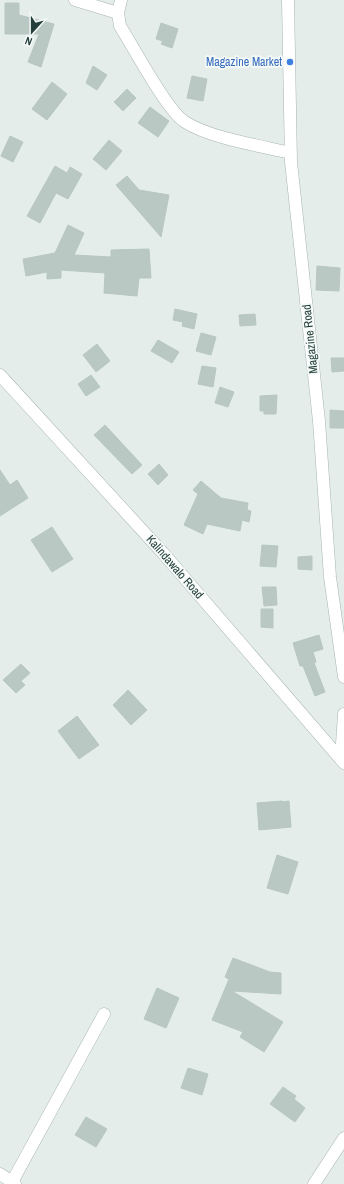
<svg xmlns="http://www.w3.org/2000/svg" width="344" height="1184" font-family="'Archivo Narrow',sans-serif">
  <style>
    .building { fill: #bac8c4; stroke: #b7c7c3 }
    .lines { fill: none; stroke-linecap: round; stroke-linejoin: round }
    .minor-casing { stroke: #a7b5b3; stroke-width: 13 }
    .tertiary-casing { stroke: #a7b5b3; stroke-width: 13 }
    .minor { stroke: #fff; stroke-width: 12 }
    .tertiary { stroke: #fff; stroke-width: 12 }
    .shop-dot { fill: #3f7fe0; stroke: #f5faf8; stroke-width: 1.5 }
    .labels { text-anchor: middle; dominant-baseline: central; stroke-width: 3.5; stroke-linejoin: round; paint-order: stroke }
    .shop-label { font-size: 12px; fill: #366cbe; stroke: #f5faf8; text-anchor: end }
    .street-label { font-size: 12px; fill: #243f3b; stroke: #f5faf8 }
  </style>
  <rect width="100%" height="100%" fill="#e5edeb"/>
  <path class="building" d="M 5,3 L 19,3 L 19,15 L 54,24 L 41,67 L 28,62 L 39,34 L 5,34 Z
    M 161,23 L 178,29 L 172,48 L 161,44 L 163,41 L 156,39 Z
    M 93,66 L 107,75 L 97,90 L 86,83 Z
    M 192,76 L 207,79 L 203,101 L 187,98 Z
    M 52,82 L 67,94 L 47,120 L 32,109 Z
    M 127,89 L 136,98 L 123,111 L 114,102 Z
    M 150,107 L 169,121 L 158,137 L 138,123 Z
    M 10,136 L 23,142 L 13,162 L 1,156 Z
    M 109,140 L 122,151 L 106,170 L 93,159 Z
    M 55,166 L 67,173 L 70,167 L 82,174 L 68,199 L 56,193 L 40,223 L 27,216 Z
    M 127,176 L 139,190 L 169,195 L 161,237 L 116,185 Z
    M 68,225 L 84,233 L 74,255 L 111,257 L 111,250 L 149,249 L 151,278 L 139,278 L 137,296 L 104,293 L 105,273 L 61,270 L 61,278 L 47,279 L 47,272 L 26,276 L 23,259 L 55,253 Z
    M 317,266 L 340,268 L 339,291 L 316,290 Z
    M 175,309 L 197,314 L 194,329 L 182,326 L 183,322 L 173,320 Z
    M 255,314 L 256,325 L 240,326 L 239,315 Z
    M 201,333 L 216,337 L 211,355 L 196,351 Z
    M 158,340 L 179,352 L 172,363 L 151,351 Z
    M 97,344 L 110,361 L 96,372 L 83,355 Z
    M 331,358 L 344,358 L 344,371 L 332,372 Z
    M 202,366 L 216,368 L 213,387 L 198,384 Z
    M 91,375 L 100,387 L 86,396 L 78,384 Z
    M 220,387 L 234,392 L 228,407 L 215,403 Z
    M 277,395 L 276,414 L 264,414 L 264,411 L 260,411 L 260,396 Z
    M 330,410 L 344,411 L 344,428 L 330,428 Z
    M 105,425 L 142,465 L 132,474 L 94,435 Z
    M 159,464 L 168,475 L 158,485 L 148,474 Z
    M 0,470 L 10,485 L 17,480 L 28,498 L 0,516 Z
    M 201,481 L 221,498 L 248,503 L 247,510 L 251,511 L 249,522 L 242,520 L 240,531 L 207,524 L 203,534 L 184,525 L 198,494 L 193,490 Z
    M 52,527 L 73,559 L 52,572 L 31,540 Z
    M 262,545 L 278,546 L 276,567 L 260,566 Z
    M 312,556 L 312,570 L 298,569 L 298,557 Z
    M 262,587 L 276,587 L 277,605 L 264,606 Z
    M 261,609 L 273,609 L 273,628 L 261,627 Z
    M 319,635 L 323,649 L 313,652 L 316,662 L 314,663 L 325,692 L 315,696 L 303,666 L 300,666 L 293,643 Z
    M 21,664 L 30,673 L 21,681 L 25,685 L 16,693 L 3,680 Z
    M 128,690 L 147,710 L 131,725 L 113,705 Z
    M 77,716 L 99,745 L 79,759 L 58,731 Z
    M 282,801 L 282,802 L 289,801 L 291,827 L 259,830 L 257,803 Z
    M 277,855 L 298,862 L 288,894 L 267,888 Z
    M 233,958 L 270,972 L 281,973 L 281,994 L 232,991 L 283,1022 L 264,1052 L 240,1037 L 243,1032 L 212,1020 L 229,979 L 225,977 Z
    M 157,988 L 179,998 L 166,1028 L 144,1019 Z
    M 188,1068 L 208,1074 L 202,1095 L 181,1088 Z
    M 283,1087 L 296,1096 L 294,1099 L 305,1108 L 295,1122 L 270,1104 Z
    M 86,1117 L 107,1129 L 96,1147 L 75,1135 Z"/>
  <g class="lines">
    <defs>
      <path id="minor" d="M 75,0 L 118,13
        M 121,0 L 118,13 L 120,26 C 133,46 167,111 185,122 C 210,138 261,146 291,153
        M 288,0 L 291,162 L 319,421 L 330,577 L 344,677
        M 341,759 L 344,714
        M 0,1174 L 15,1184
        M 12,1182 L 104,1014"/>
      <path id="tertiary" d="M 0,375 L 163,553 L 344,763
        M 314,1184 L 344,1138"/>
    </defs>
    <use href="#minor" class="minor-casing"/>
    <use href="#tertiary" class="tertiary-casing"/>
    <use href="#minor" class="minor"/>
    <use href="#tertiary" class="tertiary"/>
  </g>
  <circle class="shop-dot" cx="290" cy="62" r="4"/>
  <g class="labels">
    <g class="shop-label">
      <text x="282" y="62">Magazine Market</text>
    </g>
    <g class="street-label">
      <text transform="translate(310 339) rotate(-96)">Magazine Road</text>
      <text transform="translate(175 567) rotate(49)">Kalindawalo Road</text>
    </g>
  </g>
  <g transform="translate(32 32) rotate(201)" stroke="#f5faf8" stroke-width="3" paint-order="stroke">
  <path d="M0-3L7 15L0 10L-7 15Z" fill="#243f3b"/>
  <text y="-6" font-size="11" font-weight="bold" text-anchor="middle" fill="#243f3b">N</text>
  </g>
</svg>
